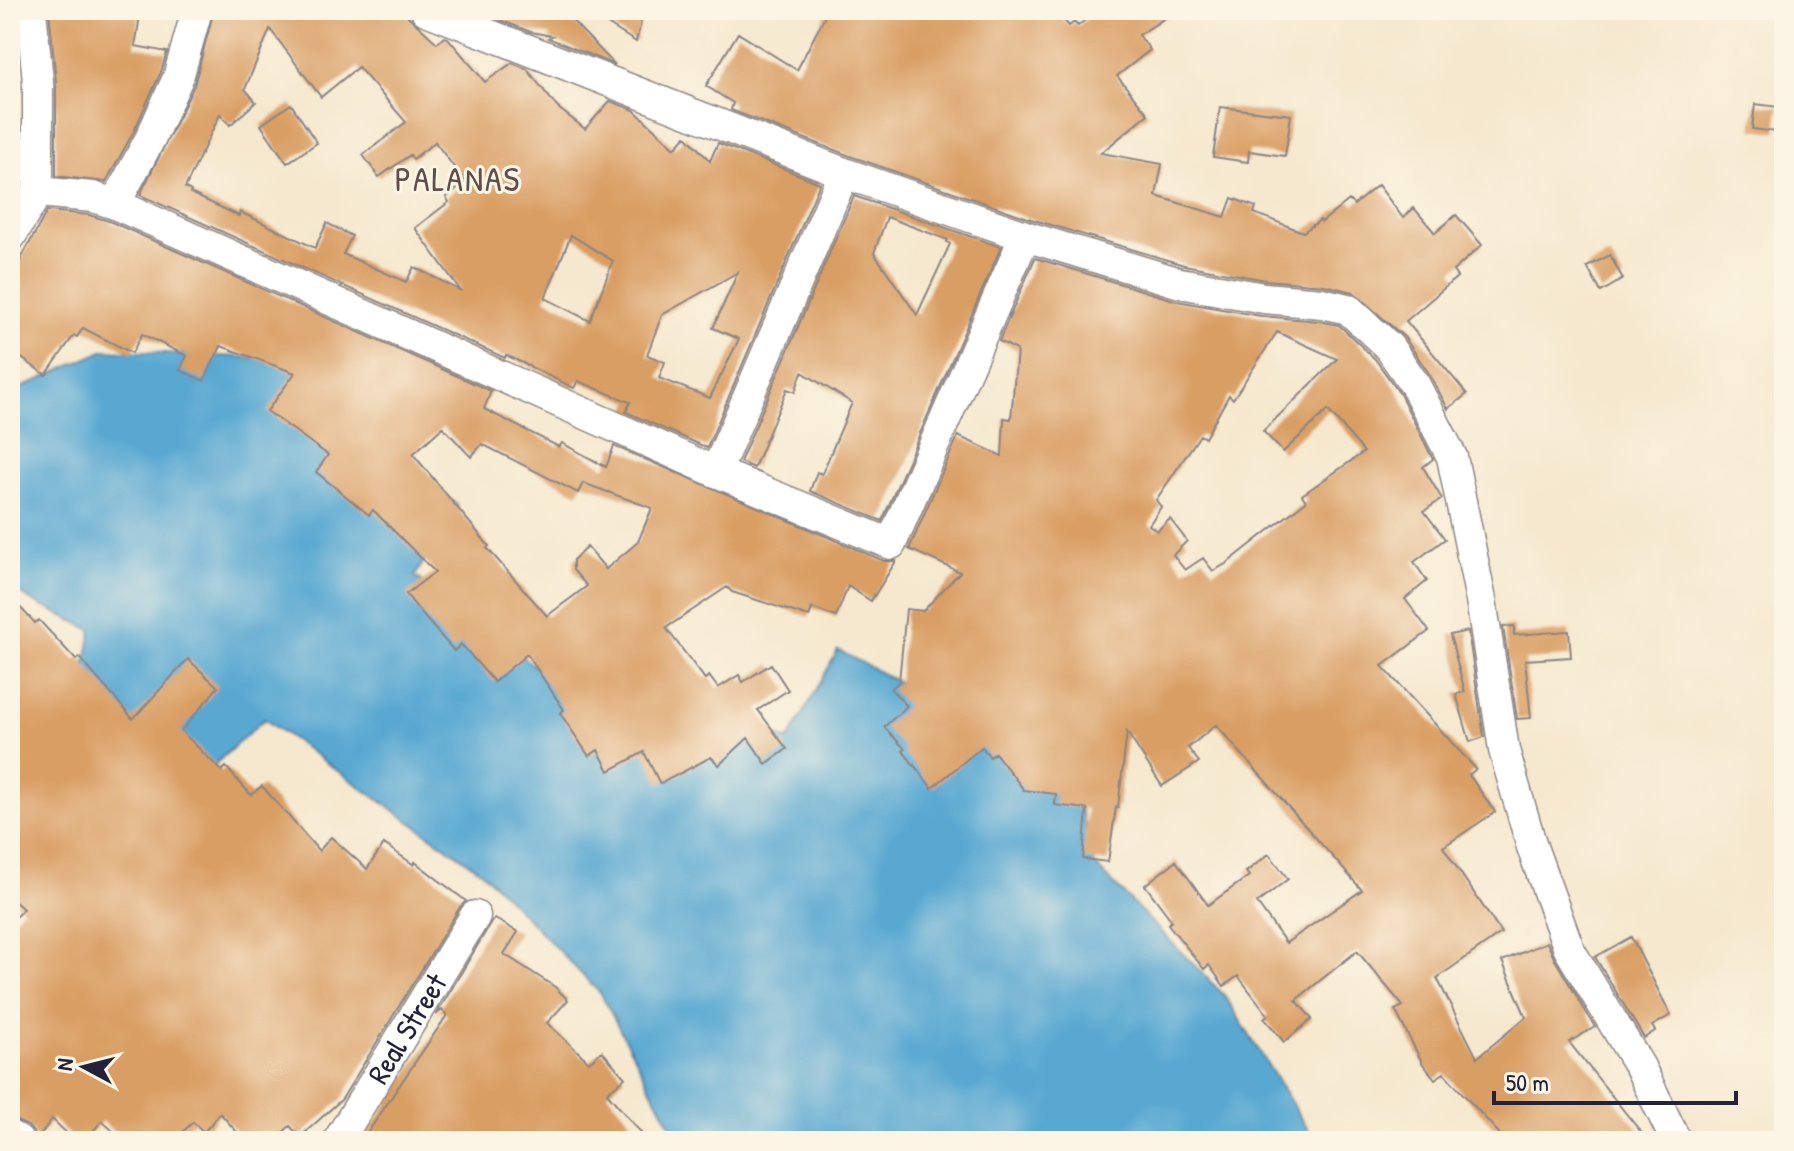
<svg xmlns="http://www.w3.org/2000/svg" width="1794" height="1151" font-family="'Patrick Hand',sans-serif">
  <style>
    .water { fill: #58a8d2; stroke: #3d6586; stroke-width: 2 }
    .building { fill: #d99e64; fill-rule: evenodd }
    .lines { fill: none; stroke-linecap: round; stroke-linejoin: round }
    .minor-casing { stroke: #8c8584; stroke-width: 33 }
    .minor { stroke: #fff; stroke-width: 30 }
    .labels { text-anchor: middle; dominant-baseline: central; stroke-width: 6; stroke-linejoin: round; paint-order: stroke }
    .street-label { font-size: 30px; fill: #22223b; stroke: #fcf5e5 }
    .quarter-label { font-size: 34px; letter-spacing: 2px; fill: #624d49; stroke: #fcf5e5 }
  </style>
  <rect width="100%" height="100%" fill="#fcf5e5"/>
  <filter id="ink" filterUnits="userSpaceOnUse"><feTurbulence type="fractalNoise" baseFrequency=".0125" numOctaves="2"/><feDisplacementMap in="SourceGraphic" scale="16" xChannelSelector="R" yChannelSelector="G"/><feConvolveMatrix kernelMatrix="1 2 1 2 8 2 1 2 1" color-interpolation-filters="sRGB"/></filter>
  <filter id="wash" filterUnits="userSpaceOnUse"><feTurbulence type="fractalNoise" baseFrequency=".006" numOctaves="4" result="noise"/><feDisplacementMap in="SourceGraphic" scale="32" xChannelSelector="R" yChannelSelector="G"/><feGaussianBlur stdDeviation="1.8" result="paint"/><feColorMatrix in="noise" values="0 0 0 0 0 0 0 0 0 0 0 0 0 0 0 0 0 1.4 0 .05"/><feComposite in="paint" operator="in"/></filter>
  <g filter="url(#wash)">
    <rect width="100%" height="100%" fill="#f5e8ce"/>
    <path class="water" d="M 105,350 L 295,360 L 458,506 L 415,576 L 573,695 L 741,717 L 788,741 L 838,650 L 1072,775 L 1095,865 L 1225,996 L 1315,1141 L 672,1141 L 671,1126 L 601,994 L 482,872 L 264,719 L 199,779 L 81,688 L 92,630 L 36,603 L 10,587 L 10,393 Z"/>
    <g id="blocks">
      <path class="building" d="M 49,10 L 141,10 L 135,46 L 167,52 L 161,72 L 134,131 L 106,182 L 56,176 L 56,81 Z
        M 214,10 L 401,10 L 437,43 L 445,37 L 448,38 L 485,82 L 512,63 L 527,69 L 557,107 L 585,129 L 610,101 L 634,110 L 675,148 L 686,136 L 710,161 L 718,143 L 820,183 L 707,448 L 626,412 L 630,402 L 578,381 L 574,388 L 506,355 L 505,358 L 140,195 L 194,86 ZM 270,29 L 321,97 L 358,67 L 406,122 L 363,155 L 379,177 L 410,155 L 413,159 L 435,142 L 466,183 L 446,197 L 449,202 L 415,228 L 461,291 L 414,267 L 406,282 L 343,254 L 352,236 L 327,223 L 315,248 L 240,212 L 239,216 L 190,193 L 191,191 L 185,188 L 220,114 L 230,125 L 256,102 L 245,89 ZM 571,235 L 613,261 L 590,321 L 545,298 ZM 738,272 L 713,328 L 739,339 L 710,398 L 659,378 L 665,362 L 647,355 L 662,315 Z
        M 485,10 L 562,10 L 615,65 L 548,38 L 552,36 L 531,32 L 485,14 Z
        M 585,10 L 644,10 L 636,42 Z
        M 828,10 L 1055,10 L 1069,26 L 1074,22 L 1078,26 L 1097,10 L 1177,10 L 1139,35 L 1150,50 L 1117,76 L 1148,114 L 1101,153 L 1162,164 L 1156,196 L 1225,217 L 1232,198 L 1256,207 L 1254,213 L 1303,232 L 1320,220 L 1322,222 L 1349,200 L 1354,205 L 1378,185 L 1403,218 L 1414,208 L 1435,233 L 1456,215 L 1482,245 L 1453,271 L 1457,277 L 1406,321 L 1467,394 L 1448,409 L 1430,375 L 1404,337 L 1353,292 L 1324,285 L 1266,280 L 1184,265 L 1031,219 L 850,156 L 731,110 L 733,103 L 706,86 L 738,33 L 797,70 Z
        M 291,104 L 317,143 L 287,163 L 261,125 Z
        M 1755,104 L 1779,107 L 1776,132 L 1752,129 Z
        M 1220,107 L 1291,115 L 1285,156 L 1249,151 L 1248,162 L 1213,157 Z
        M 10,124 L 20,126 L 20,187 L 10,203 Z
        M 854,196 L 1001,247 L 882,521 L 810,491 L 817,472 L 822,474 L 852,403 L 802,372 L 795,392 L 787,389 L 754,468 L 740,462 ZM 887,217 L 948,240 L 947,242 L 950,244 L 917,315 L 874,253 Z
        M 47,211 L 89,215 L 109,221 L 491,391 L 484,409 L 559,447 L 562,443 L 606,467 L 614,446 L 884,561 L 896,561 L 871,601 L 848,586 L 836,617 L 812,608 L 809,617 L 732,592 L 727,587 L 666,628 L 705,679 L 709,676 L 718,688 L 739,675 L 743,682 L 771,664 L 788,690 L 758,710 L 787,749 L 766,764 L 748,738 L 719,765 L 711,757 L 660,784 L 644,752 L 609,771 L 598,750 L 589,756 L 560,713 L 564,710 L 527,654 L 494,682 L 461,644 L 454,651 L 421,613 L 406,594 L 435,572 L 373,510 L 369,515 L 316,472 L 328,455 L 267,411 L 295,373 L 221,346 L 204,381 L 180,370 L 187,356 L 142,334 L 132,353 L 83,328 L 77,337 L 74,335 L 46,375 L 10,350 L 10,279 ZM 443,427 L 471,457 L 482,444 L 578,493 L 583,483 L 652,508 L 638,542 L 606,569 L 587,547 L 573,560 L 573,570 L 587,586 L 547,616 L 487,548 L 489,546 L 413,454 Z
        M 1610,255 L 1623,279 L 1601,292 L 1587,267 Z
        M 1035,258 L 1177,301 L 1261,316 L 1319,321 L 1339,325 L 1375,359 L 1400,394 L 1433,459 L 1423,467 L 1442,499 L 1424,511 L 1445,539 L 1414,562 L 1427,581 L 1405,599 L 1429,631 L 1382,666 L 1476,769 L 1469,775 L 1495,812 L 1443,847 L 1501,933 L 1437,978 L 1477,1058 L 1526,1017 L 1502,961 L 1547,942 L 1554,958 L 1595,1027 L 1569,1042 L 1648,1141 L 1506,1141 L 1444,1073 L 1435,1079 L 1423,1064 L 1395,1010 L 1403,1006 L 1357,951 L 1296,1000 L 1312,1019 L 1284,1042 L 1264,1018 L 1268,1015 L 1238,976 L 1224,986 L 1209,965 L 1204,969 L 1168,924 L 1172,921 L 1145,885 L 1176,861 L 1208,905 L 1249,876 L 1246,872 L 1269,854 L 1288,879 L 1257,903 L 1286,943 L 1362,890 L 1216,725 L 1188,748 L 1199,762 L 1162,786 L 1127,732 L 1118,807 L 1116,807 L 1108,862 L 1083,859 L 1087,809 L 1055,805 L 1056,794 L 1024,790 L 995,753 L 990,757 L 982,747 L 932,788 L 903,751 L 905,749 L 884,727 L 907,706 L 891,689 L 899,682 L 906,609 L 923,611 L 960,572 L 909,549 L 958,436 L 1002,456 L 1004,418 L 1011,419 L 1017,350 L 999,341 ZM 1277,332 L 1337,359 L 1263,431 L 1283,452 L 1328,410 L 1364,452 L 1302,495 L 1306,501 L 1226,564 L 1213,571 L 1203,558 L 1185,570 L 1173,555 L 1187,541 L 1170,519 L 1157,531 L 1149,525 L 1161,507 L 1156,500 L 1200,435 L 1205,438 L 1229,395 L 1233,399 Z
        M 10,597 L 35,623 L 39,620 L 76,660 L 79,657 L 133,719 L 188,659 L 218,687 L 181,731 L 222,771 L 226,767 L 251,795 L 262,786 L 319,851 L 331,837 L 367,869 L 384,844 L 414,865 L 415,862 L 466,901 L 460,907 L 342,1099 L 300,1137 L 290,1126 L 273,1141 L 245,1141 L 220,1113 L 204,1132 L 193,1122 L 173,1141 L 124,1141 L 102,1121 L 84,1141 L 75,1141 L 52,1119 L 36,1141 L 34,1133 L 28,1126 L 10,1118 L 10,923 L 23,909 L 10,897 Z
        M 1514,626 L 1514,635 L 1569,631 L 1571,657 L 1525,660 L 1531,718 L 1517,719 L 1503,627 Z
        M 1468,631 L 1484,737 L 1470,742 L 1456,694 L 1465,692 L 1450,635 Z
        M 495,919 L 518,932 L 504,954 L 555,987 L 568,1000 L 547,1023 L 589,1062 L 602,1051 L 625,1078 L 607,1093 L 648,1141 L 362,1141 L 447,1015 L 442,1010 L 436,1015 L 492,921 Z
        M 1631,937 L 1671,1015 L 1652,1026 L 1655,1031 L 1644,1038 L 1595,957 Z"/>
    </g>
  </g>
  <g filter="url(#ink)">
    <use href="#blocks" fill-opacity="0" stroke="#8c8584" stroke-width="2"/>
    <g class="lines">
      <defs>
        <g id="minor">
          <path d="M 426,10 L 844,173 L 1025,236 L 1180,283 L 1264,298 L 1322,303 L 1348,309 L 1389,347 L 1415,385 L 1452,457 L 1481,600 L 1504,750 L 1532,847 L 1569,949 L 1640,1067 L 1676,1141"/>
          <path d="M 38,192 L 93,197 L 115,204 L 150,139 L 178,78 L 197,10"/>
          <path d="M 115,204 L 716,472 L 844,173"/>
          <path d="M 10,237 L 38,192 L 38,81 L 31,10"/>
          <path d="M 716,472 L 891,544 L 1025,236"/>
          <path d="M 10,1136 L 18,1141"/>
          <path id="s1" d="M 338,1141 L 475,916"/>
        </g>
      </defs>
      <use href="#minor" class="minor-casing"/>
      <use href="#minor" class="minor"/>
    </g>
  </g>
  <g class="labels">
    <g class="street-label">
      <text stroke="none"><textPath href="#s1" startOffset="132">Real Street</textPath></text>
    </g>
    <g class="quarter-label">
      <text x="458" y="179">PALANAS</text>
    </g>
  </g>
  <rect width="1794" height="1151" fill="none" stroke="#fcf5e5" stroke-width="40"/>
  <g transform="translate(84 1067) rotate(277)" stroke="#fcf5e5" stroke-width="6" paint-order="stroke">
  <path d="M0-6L14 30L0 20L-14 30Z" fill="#22223b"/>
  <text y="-12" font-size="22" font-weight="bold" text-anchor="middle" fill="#22223b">N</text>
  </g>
  <path d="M1494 1091v12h242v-12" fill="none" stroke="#22223b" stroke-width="4"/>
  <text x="1506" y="1091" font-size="24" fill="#22223b" stroke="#fcf5e5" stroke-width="6" paint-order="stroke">50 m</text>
</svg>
